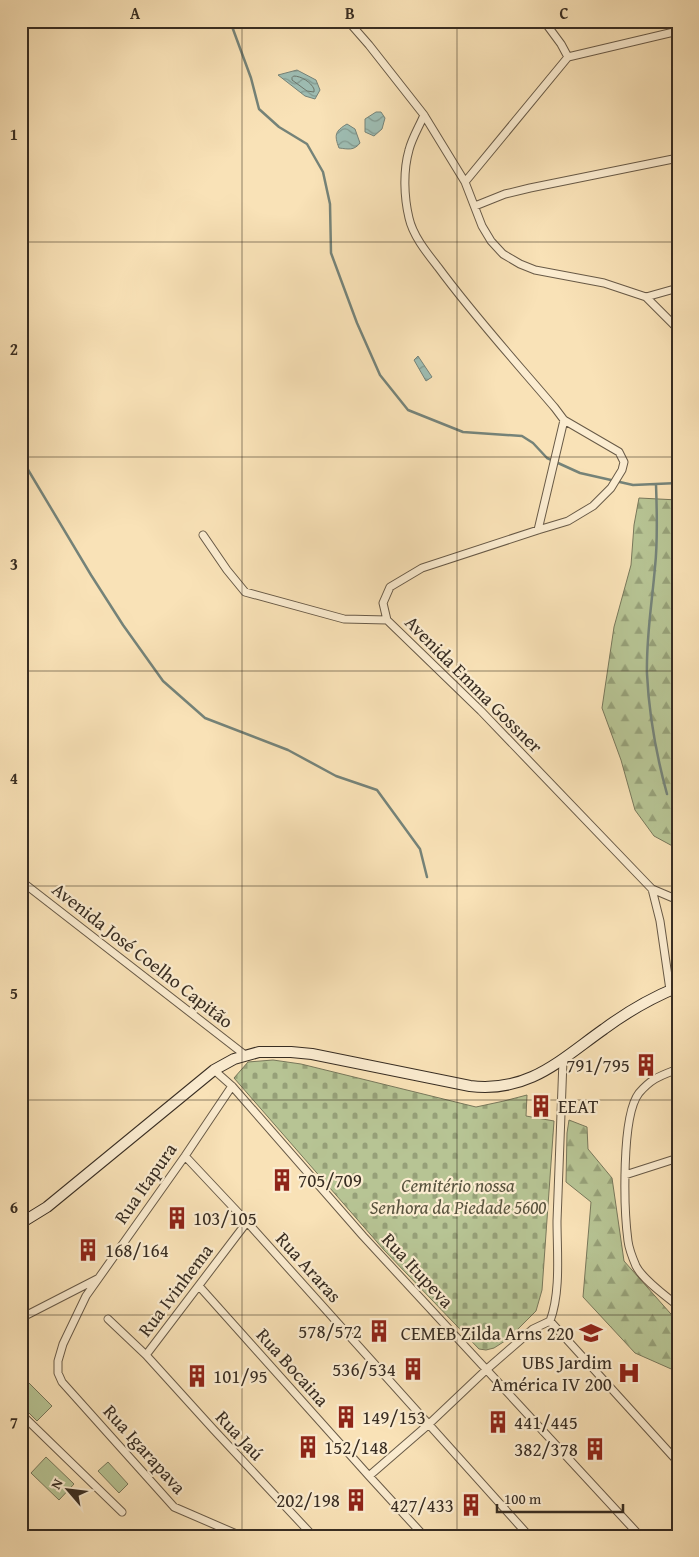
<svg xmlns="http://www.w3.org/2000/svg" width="699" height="1557" font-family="'Gentium Book Plus',serif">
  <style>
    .forest { fill: url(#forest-firs); stroke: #78785b }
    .cemetery { fill: url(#cemetery-stones); stroke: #78785b }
    .pitch { fill: #b7c494; stroke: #78785b }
    .water { fill: url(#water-waves); stroke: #758379 }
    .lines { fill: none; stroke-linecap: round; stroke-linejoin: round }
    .shore { stroke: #6b756a; stroke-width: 1 }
    .stream { stroke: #758379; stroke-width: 2.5 }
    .minor-casing { stroke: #685a47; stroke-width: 9 }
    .secondary-casing { stroke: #382d22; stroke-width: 12 }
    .minor { stroke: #fbecd0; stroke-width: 7 }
    .secondary { stroke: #fbecd0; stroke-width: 10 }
    .grid { fill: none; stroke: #382d22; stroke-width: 1; stroke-opacity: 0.55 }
    .labels { text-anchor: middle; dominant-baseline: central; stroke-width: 4.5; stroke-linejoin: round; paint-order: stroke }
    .street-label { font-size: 19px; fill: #382d22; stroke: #fbecd0 }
    .poi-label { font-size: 19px; fill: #382d22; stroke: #fbecd0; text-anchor: end }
    .park-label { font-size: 19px; font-style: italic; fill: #58533e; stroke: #fbecd0 }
    .neatline { fill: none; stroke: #382d22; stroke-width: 2 }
    .grid-label { font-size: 16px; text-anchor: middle; font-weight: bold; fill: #382d22 }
  </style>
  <defs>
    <pattern id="forest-firs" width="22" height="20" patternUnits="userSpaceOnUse" patternTransform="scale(1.25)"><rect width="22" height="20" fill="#b7c494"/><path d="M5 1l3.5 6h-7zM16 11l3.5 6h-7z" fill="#96a078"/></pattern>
    <pattern id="cemetery-stones" width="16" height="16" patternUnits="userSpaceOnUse" patternTransform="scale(1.25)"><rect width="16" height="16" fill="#b7c494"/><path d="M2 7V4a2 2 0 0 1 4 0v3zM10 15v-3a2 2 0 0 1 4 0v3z" fill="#96a078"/></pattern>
    <pattern id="water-waves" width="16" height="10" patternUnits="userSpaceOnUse" patternTransform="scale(1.25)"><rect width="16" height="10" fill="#9ebdb3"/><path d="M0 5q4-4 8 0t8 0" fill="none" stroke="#829a91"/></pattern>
  </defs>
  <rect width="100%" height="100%" fill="#f9e2b7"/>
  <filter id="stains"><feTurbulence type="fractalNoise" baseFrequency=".004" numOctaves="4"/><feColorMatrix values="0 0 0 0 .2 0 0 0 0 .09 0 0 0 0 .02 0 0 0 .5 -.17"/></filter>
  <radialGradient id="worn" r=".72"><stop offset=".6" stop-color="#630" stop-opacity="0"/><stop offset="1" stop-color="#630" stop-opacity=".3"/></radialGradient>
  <path class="forest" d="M 639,498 L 678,500 L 678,849 L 654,836 L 635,810 L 621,760 L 602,708 L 614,627 L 631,565 L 634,525 Z
    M 569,1120 L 587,1127 L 588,1149 L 612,1178 L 624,1261 L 678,1322 L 678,1372 L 635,1353 L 583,1297 L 591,1202 L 566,1182 L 567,1133 Z"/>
  <path class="cemetery" d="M 273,1060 L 301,1064 L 476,1107 L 504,1101 L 527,1095 L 526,1116 L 554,1121 L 542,1290 L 536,1311 L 508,1339 L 494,1348 L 486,1350 L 479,1349 L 384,1250 L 234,1078 L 248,1062 Z"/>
  <path class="pitch" d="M 21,1375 L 52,1406 L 37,1421 L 21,1405 Z
    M 46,1457 L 74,1484 L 59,1500 L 31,1473 Z
    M 108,1462 L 128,1484 L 119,1493 L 98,1471 Z"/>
  <path class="water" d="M 297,70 L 316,80 L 320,90 L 315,99 L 305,96 L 278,75 Z
    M 376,112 L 381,112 L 385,118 L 382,129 L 374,136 L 365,132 L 365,119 Z
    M 347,124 L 355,129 L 360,143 C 354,151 348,149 339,148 C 334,135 335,131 347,124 Z
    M 418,356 L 432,377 L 426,381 L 414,360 Z"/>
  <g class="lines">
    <path class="shore" d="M 294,76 C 301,76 311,82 314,89 L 314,92 L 307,91 L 292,80 L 292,78 Z"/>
    <path class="stream" d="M 230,21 L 251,78 L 259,109 L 279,127 L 307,144 L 323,172 L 330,204 L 331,253 L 357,323 L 380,375 L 408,410 L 463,432 L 522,436 L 533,443 L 547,458 L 580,473 L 633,485 L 678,483
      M 21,458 L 91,575 L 123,625 L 163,681 L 205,718 L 288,750 L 336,776 L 377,790 L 420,849 L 427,877
      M 656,484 C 657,512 658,540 655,567 C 652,603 646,638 647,674 C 649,715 656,754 667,794"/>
    <defs>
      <path id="minor" d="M 348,21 L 369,45 L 424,115 L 465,182 L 482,226 L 491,241 L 503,254 L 520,264 L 535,270 L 604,283 L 646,297 L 678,329
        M 544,21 L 561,44 L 568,57
        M 424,115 C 419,127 412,138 409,150 C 403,171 404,197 409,218 C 413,236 427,253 438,267 C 474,316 515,361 555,408 L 564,420 L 619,452 L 624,462 L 622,470 L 611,488 L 593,506 L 568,521 L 538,530 L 422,568 L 390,587 L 383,603 L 387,620 L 481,711 L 652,889 L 678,900
        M 465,182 L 568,57 L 678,31
        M 475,206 L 505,194 L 530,188 L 678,158
        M 646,297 L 678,288
        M 538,530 L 564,420
        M 203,535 L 227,570 L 245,592 L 344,619 L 387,620
        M 21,881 L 245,1055
        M 652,889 L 660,921 L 670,990
        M 678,1069 C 660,1076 652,1078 639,1093 C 621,1116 624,1211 628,1241 C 629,1249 633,1259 636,1266 C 643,1280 666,1296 678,1306
        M 214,1070 L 232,1086 L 363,1236 L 640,1536
        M 232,1086 L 185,1156 L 86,1296 L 63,1344 L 58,1361 L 58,1373 L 62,1382 L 174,1507 L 241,1536
        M 185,1156 L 247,1222 L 529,1536
        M 625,1175 L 678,1158
        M 199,1286 L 369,1476 L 424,1536
        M 21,1318 L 97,1279
        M 108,1319 L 146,1355 L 214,1430 L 313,1536
        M 550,1321 L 678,1462
        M 146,1355 L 247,1222
        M 21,1414 L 122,1512
        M 369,1476 L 429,1424 L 487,1369 L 533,1329 L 550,1321 C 561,1292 557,1252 557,1221 C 559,1167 561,1113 563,1060"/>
      <path id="secondary" d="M 21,1223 L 47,1207 L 214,1070 L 234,1059 L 259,1052 L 291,1052 L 312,1054 L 470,1086 C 529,1093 560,1060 604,1029 C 627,1012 651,998 678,987"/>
    </defs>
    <use href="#minor" class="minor-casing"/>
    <use href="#secondary" class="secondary-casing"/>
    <use href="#minor" class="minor"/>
    <use href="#secondary" class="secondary"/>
  </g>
  <path class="grid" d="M 242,21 L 242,1536M 457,21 L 457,1536M 21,242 L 678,242M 21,457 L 678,457M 21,671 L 678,671M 21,886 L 678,886M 21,1100 L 678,1100M 21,1315 L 678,1315"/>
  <defs>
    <symbol id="building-bare" viewBox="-9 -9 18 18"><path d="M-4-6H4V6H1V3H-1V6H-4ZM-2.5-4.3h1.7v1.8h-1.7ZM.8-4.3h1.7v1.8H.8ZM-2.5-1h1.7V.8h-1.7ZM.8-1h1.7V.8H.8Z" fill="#8f2418" stroke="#fbecd0" stroke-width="2.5" paint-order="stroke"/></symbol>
    <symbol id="school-bare" viewBox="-9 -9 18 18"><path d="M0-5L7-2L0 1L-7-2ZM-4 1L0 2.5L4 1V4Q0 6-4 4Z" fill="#8f2418" stroke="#fbecd0" stroke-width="2.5" paint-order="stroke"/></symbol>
    <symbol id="hospital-bare" viewBox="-9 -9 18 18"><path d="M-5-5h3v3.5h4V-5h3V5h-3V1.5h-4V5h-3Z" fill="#8f2418" stroke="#fbecd0" stroke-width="2.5" paint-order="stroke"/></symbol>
  </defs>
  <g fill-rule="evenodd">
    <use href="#building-bare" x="630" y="1049" width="32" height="32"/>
    <use href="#building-bare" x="525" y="1090" width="32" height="32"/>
    <use href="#building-bare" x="266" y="1164" width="32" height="32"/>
    <use href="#building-bare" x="161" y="1202" width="32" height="32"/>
    <use href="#building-bare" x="72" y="1234" width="32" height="32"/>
    <use href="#building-bare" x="363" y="1315" width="32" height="32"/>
    <use href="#school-bare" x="575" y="1317" width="32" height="32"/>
    <use href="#building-bare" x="397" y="1353" width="32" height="32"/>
    <use href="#hospital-bare" x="613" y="1357" width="32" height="32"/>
    <use href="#building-bare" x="181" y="1360" width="32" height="32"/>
    <use href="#building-bare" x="330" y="1401" width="32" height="32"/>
    <use href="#building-bare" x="482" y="1406" width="32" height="32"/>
    <use href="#building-bare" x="292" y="1431" width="32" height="32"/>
    <use href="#building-bare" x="579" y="1433" width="32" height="32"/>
    <use href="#building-bare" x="340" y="1484" width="32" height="32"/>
    <use href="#building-bare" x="455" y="1489" width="32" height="32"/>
  </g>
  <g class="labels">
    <g class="street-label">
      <text transform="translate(474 684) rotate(45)">Avenida Emma Gossner</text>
      <text transform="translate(143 955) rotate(38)">Avenida José Coelho Capitão</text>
      <text transform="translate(145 1183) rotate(-55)">Rua Itapura</text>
      <text transform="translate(309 1267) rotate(48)">Rua Araras</text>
      <text transform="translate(418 1270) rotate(47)">Rua Itupeva</text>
      <text transform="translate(175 1290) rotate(-53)">Rua Ivinhema</text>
      <text transform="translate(293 1367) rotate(48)">Rua Bocaina</text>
      <text transform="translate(240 1435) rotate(47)">Rua Jaú</text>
      <text transform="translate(145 1449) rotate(48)">Rua Igarapava</text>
    </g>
    <g class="poi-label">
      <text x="630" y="1065">791/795</text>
      <text x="558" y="1106" text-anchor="start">EEAT</text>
      <text x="298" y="1180" text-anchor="start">705/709</text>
      <text x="193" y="1218" text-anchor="start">103/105</text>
      <text x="105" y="1250" text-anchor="start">168/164</text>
      <text x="362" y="1331">578/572</text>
      <text x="574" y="1333">CEMEB Zilda Arns 220</text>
      <text x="612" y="1362">UBS Jardim<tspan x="612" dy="22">América IV 200</tspan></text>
      <text x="396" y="1369">536/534</text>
      <text x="213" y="1376" text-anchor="start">101/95</text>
      <text x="362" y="1417" text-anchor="start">149/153</text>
      <text x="514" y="1422" text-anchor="start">441/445</text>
      <text x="324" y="1447" text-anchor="start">152/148</text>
      <text x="578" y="1449">382/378</text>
      <text x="340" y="1500">202/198</text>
      <text x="454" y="1505">427/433</text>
    </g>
    <g class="park-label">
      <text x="458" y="1185">Cemitério nossa<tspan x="458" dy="22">Senhora da Piedade 5600</tspan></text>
    </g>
  </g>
  <rect width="699" height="1557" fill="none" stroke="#f9e2b7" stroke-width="55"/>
  <g transform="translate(68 1490) rotate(298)" stroke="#fbecd0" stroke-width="4" paint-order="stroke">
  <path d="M0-4L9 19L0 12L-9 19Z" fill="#382d22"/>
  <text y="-8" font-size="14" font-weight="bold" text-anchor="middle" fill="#382d22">N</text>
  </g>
  <path d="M497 1504v8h126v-8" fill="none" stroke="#382d22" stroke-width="2.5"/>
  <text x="504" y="1504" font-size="15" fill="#382d22" stroke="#fbecd0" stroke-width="4" paint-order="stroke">100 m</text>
  <rect x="28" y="28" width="644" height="1502" class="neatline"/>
  <g class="grid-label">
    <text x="135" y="19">A</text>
    <text x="350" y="19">B</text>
    <text x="564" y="19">C</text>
    <text x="14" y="140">1</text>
    <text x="14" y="355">2</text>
    <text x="14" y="570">3</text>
    <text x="14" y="784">4</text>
    <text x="14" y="999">5</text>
    <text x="14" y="1213">6</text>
    <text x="14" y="1428">7</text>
  </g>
  <rect width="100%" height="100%" filter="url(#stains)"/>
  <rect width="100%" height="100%" fill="url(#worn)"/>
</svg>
